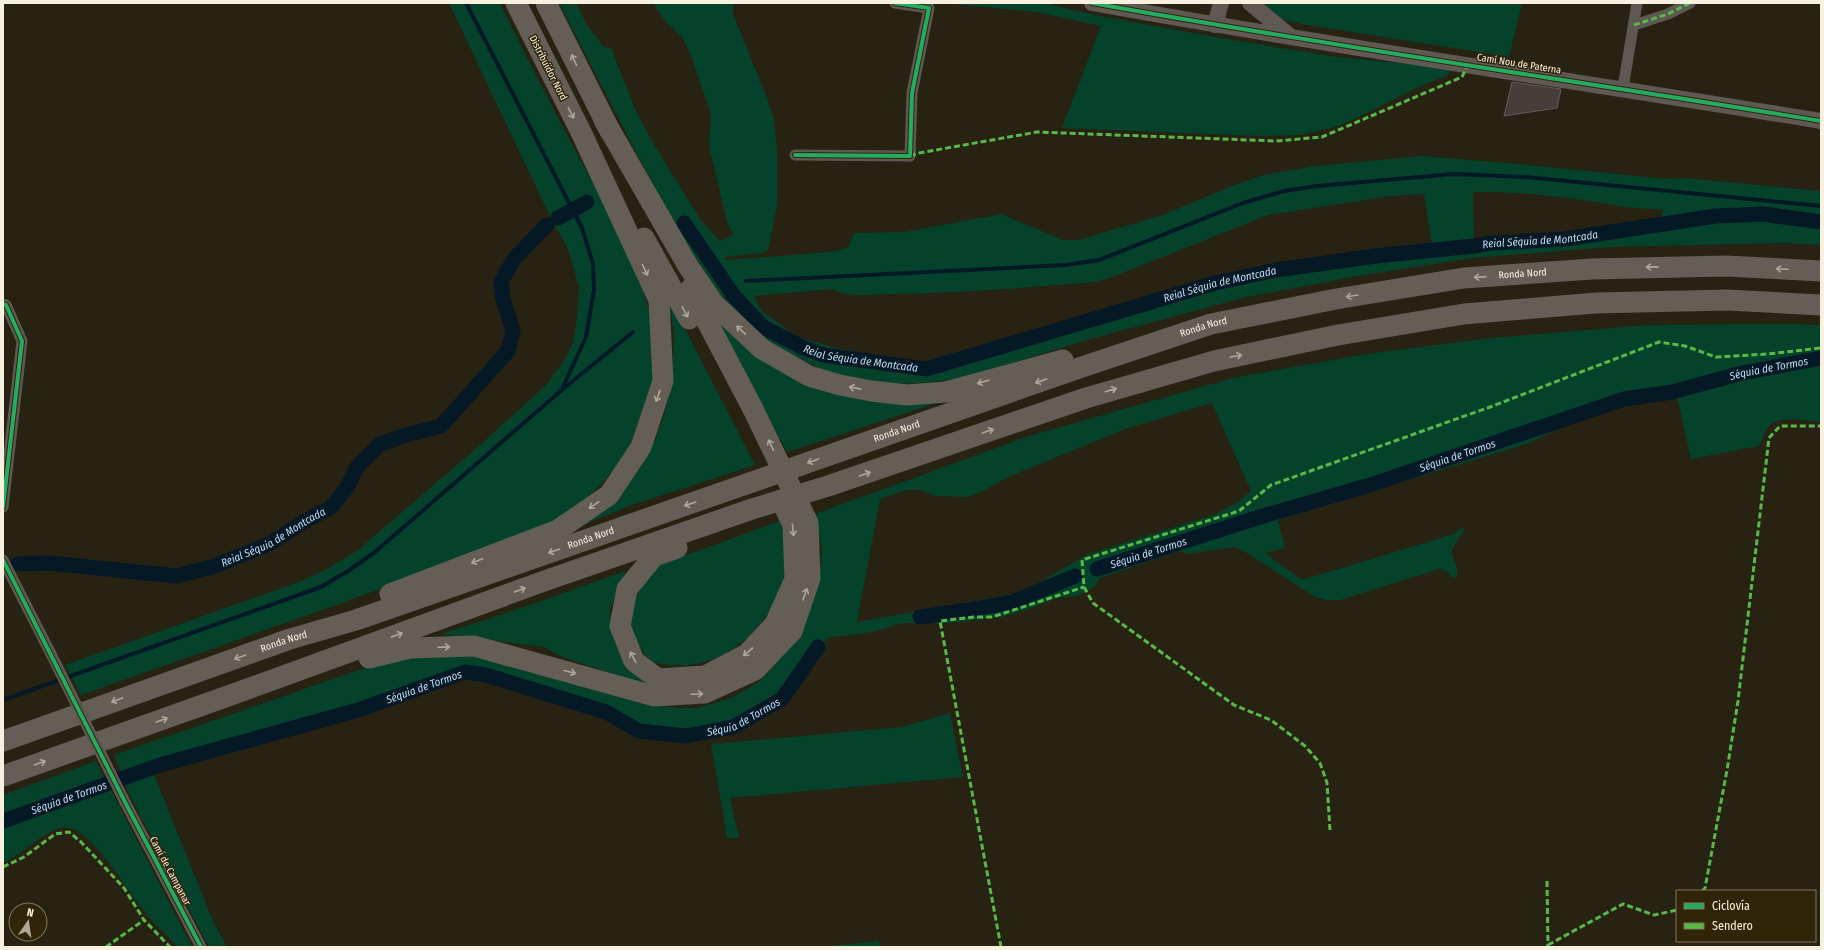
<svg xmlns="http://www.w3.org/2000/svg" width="1824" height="950" font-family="'Fira Sans Condensed',sans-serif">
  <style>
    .green { fill: #05422b; fill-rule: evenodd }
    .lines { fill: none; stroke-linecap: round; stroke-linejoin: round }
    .stream { stroke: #041826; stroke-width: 4 }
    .canal { stroke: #041826; stroke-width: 15 }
    .building { fill: #453f3c; stroke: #625b5a }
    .street { stroke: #5e5853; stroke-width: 11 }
    .secondary { stroke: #605953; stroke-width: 16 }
    .highway { stroke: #645e56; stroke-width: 21 }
    .street-bridge { stroke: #5e5853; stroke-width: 11 }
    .highway-bridge { stroke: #645e56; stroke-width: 21 }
    .quiet { stroke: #58b947; stroke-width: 3; stroke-dasharray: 6 3; stroke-linecap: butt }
    .cycleway-casing { stroke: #312509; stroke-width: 6 }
    .cycleway { stroke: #26ab63; stroke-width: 4 }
    .oneway { stroke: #aea89b }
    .labels { text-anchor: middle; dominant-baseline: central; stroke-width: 3; stroke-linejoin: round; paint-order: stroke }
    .street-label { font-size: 10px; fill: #f8f1e0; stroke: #312509 }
    .water-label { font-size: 11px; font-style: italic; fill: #c1ddf4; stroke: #312509 }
  </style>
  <rect width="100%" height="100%" fill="#282212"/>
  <path class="green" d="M 449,3 L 500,3 C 524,52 549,102 575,150 C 605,206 640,262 652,325 C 666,398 625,475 565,515 C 542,530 516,539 490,549 C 459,560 428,572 397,583 C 292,621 186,658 81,695 L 65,665 L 299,582 L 327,569 L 358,550 L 479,446 L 545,386 L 563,362 L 573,343 L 577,318 L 579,287 L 568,249 L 546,208 Z
    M 559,3 L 576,3 L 587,25 L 603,46 L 611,48 L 636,111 L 656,148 L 702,222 L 720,241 L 734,234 L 728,226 L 709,146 L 711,114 L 690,53 L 682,37 L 666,22 L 656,8 L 654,3 L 733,3 L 733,14 L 768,100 L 774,120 L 777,151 L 777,205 L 768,250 L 763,253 L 725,257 L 727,260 L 829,252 L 848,248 L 854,233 L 905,232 L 1001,214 L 1063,240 L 1078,240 L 1163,215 L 1232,186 L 1263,175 L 1316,166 L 1421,156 L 1508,163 L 1668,179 L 1684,178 L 1821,191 L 1821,245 L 1785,243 L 1613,247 L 1472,258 L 1352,277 L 1242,298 L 1087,340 L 960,379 L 920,383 L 888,384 L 855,380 L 821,369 L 794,356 L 766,339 L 737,312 L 716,289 L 684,241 L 638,156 ZM 1473,192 C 1520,191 1577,198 1623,207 C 1636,209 1650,208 1663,210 L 1661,219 L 1567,234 L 1488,238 L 1474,241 ZM 1424,194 L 1432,245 L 1344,253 L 1241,271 L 1100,313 L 921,362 L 877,356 L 836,348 L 798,337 L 762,311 L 754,296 L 832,289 C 849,299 872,294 891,294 C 959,293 1027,288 1095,282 L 1112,277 L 1268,215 L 1391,196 Z
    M 943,3 L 1045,3 L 1095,15 L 1222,38 L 1337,57 L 1432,66 L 1451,71 L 1446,76 L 1414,89 L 1369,112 L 1339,126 L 1301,135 L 1260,136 L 1062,128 L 1101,26 L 1036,12 Z
    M 1253,3 L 1522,3 L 1509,57 L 1302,24 L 1277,18 Z
    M 661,282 L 755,465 L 629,506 L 581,526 L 643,463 L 656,438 L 666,409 L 672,386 L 674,334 L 671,314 Z
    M 709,308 L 785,374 L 961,395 L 787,452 Z
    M 1782,324 L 1821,325 L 1821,422 C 1807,421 1780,415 1769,426 C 1764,431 1763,440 1759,446 L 1691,459 L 1677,396 C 1655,399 1632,402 1611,409 C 1582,417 1555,430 1529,443 L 1278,520 L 1285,548 L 1265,553 L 1302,580 L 1454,534 L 1462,528 L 1465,527 L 1451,552 L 1457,568 L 1457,577 L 1451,577 L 1447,571 L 1439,569 L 1340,600 L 1326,600 L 1315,597 L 1245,552 L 1234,547 L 1189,554 L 1179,551 L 1100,578 L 1094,587 L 1081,595 L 1054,599 L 1029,609 L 1002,617 L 948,623 L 904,623 L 872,632 L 827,638 L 783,700 L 734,729 L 692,736 L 663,739 L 637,735 L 604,718 L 473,677 L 462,677 L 334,722 L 153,772 L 213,921 L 227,947 L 210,947 L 205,940 L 129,794 L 114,755 L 379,663 L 415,655 L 465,655 L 511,664 L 640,702 L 670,707 L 698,708 L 733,697 L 760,681 L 785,653 L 820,570 L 822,549 L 815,514 L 1029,436 L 1233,378 L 1367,354 L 1490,338 L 1647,325 ZM 1212,403 L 1251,491 L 1238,502 L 1213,515 L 1086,555 L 1023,592 L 857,622 L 880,499 L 906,490 L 920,490 L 936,496 L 968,497 L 983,491 L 1008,477 L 1128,428 Z
    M 780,521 C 783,531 790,562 787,571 C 775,620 731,667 678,665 C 671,665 661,665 654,662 C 646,658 640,649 637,641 C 635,636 630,630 629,625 C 626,607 647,576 660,564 C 667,559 680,557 689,554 C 719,543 749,532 780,521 Z
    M 626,571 L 610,609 L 612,635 L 618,649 L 629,665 L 650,683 L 630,680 L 560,656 L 544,647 L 440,634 C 503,616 564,592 626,571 Z
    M 950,713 L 963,777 L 730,798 L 739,838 L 727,838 L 711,744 L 902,727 Z
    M 96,761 L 192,947 L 178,947 C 167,935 154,924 144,911 C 124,886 108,856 83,835 C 77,830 67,826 60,828 C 41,833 22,855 3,863 L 3,795 Z
    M 879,941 L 880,947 L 819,947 Z"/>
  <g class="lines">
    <path class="stream" d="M 466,3 L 582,228 L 593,264 L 594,290 L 586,337 L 563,387
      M 746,281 L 1066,265 L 1099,260 L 1243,203 L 1284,191 L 1317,186 L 1454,174 L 1526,177 L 1821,206
      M 3,700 L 321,587 L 348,571 L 375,552 L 563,389 L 633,332"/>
    <g class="canal">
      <path d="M 558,218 L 587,202"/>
      <path id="s1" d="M 684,223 L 734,296 L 763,327 L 802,347 L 823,355 L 926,369 L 1215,283 L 1276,270 L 1375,256 L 1474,246 L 1492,243 L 1565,239 L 1716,216 L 1763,214 L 1821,222"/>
      <path id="s2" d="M 18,564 L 49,563 L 176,576 L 212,567 L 269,544 L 310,518 L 330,508 L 346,489 L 357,467 L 379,445 L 402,436 L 441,426 L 508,351 L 513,331 L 503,299 L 501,282 L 514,259 L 547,225"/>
      <path id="s3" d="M 1097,569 L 1263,516 L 1370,485 L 1624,399 L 1672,392 L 1742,373 L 1821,358"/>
      <path d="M 920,617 L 969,610 L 1013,602 L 1075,576"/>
      <path id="s4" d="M 3,821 L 160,765 L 358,710 L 465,672 L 486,675 L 593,708 L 606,712 L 639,731 L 686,736 L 733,727 L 782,699 L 818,647"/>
    </g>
  </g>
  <path class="building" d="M 1512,82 L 1561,89 L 1557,108 L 1504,116 Z"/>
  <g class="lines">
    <path class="street" d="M 1634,25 L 1668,14 L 1690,3
      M 1623,88 L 1637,3
      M 795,155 L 910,156 L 912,93 L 929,8 L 895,3
      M 3,304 L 6,305 L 22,341 L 3,507
      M 3,560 L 51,654
      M 125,802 L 201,947"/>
    <path class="secondary" d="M 1092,3 C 1334,47 1578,81 1821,121
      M 1250,3 L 1290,36
      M 1215,25 L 1221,3"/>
    <g class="highway">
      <path d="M 546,3 L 610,131"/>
      <path d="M 604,120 L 688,266 L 714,304 L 762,349 L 809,376 L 840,385 L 871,391 L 907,395 L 946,392 L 1063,360"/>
      <path d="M 644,238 L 689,319"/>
      <path d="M 690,289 L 753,409"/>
      <path d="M 677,548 L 654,556 L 627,589 L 620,626 L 634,661 L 658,679 L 705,676 L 747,654 L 775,624"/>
      <path d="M 390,594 L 558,530 L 609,495 L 641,447 L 663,381 L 659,300 L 581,132 L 516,3"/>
      <path d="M 369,658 L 410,648 L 474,646 L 654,696 L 705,693 L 755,670 L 792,631"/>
      <path id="s5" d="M 3,741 L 290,639 L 356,620 L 1082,367 L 1211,324 L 1336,299 L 1464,278 L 1592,269 L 1726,266 L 1821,271"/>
      <path d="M 3,776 L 242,691 L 547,580 L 752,509 L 828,486 L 1086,398 L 1214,361 L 1338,335 L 1464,314 L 1596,303 L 1727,300 L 1821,305"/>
    </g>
    <path class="street-bridge" d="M 51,654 L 125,802"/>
    <path class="highway-bridge" d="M 753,409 L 808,523 L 810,578 L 792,631
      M 775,624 L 795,579 L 793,525 L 781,500"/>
    <path class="quiet" d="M 1634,25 L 1668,14 L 1690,3
      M 910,156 L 919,153 L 1037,132 L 1276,141 L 1322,137 L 1462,77 L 1468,64
      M 1330,830 L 1327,783 L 1320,763 L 1305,746 L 1271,720 L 1234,705 L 1093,603 L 1084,587 L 1082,560 L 1239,511 L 1271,485 L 1490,407 L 1659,342 L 1685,346 L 1716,357 L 1768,354 L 1821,348
      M 3,867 L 24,857 L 55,834 L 69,832 L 81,842 L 124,888 L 144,920 L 170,947
      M 1547,881 L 1548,947
      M 1702,891 L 1705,888 L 1727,770 L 1738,701 L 1769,438 L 1780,426 L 1821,426
      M 1548,945 L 1623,904 L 1654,915 L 1677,910
      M 106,947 L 144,920
      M 1001,947 L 940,621 L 974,617 L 992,617 L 1084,587"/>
    <defs>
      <path id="cycleway" d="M 1092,3 C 1334,47 1578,81 1821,121
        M 795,155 L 910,156 L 912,93 L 929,8 L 895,3
        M 3,304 L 6,305 L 22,341 L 3,507
        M 3,560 L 125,802 L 201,947"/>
    </defs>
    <use href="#cycleway" class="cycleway-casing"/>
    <use href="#cycleway" class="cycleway"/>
  </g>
  <defs><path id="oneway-shaft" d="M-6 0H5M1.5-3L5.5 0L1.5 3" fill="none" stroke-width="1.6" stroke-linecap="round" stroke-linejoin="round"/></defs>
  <g class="oneway">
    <use href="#oneway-shaft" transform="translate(574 60) rotate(-116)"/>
    <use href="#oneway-shaft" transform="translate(571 113) rotate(63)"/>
    <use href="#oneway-shaft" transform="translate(1652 267) rotate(179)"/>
    <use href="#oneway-shaft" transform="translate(1782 269) rotate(-177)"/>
    <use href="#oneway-shaft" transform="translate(645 270) rotate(65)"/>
    <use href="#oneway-shaft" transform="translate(1480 277) rotate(176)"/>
    <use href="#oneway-shaft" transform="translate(1352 296) rotate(171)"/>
    <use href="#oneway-shaft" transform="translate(685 312) rotate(62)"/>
    <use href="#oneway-shaft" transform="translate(741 330) rotate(-137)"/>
    <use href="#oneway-shaft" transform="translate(1236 356) rotate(-12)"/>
    <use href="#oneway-shaft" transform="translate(1041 381) rotate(161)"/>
    <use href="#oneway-shaft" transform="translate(983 382) rotate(164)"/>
    <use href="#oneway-shaft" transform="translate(855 388) rotate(-169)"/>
    <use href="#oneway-shaft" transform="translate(1111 390) rotate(-16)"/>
    <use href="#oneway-shaft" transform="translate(658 396) rotate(109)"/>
    <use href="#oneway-shaft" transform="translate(988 431) rotate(-19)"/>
    <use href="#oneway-shaft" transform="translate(771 445) rotate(-115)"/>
    <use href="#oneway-shaft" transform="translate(813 461) rotate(161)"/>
    <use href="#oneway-shaft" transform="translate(865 474) rotate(-19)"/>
    <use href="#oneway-shaft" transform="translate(690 504) rotate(161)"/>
    <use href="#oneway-shaft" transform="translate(594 505) rotate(145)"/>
    <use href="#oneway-shaft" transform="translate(793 530) rotate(84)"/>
    <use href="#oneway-shaft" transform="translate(554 551) rotate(161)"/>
    <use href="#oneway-shaft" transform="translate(477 561) rotate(159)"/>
    <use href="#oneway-shaft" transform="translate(520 590) rotate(-20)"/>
    <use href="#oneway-shaft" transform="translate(805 594) rotate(-71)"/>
    <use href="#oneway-shaft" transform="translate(397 635) rotate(-20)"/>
    <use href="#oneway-shaft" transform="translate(444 647) rotate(-2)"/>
    <use href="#oneway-shaft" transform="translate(748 652) rotate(140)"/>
    <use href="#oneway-shaft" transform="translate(240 657) rotate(160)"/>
    <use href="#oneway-shaft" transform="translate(633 657) rotate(-118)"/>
    <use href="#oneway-shaft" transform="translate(570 672) rotate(15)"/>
    <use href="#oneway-shaft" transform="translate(697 694) rotate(-3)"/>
    <use href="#oneway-shaft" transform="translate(117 700) rotate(160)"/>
    <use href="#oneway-shaft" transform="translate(162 720) rotate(-20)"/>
    <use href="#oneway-shaft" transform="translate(40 763) rotate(-20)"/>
  </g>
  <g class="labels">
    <g class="street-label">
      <text transform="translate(1519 64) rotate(9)">Camí Nou de Paterna</text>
      <text transform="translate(548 68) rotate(63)">Distribuïdor Nord</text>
      <text stroke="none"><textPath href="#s5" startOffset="1594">Ronda Nord</textPath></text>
      <text stroke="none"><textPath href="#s5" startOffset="1270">Ronda Nord</textPath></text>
      <text stroke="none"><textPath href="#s5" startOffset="946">Ronda Nord</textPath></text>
      <text stroke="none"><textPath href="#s5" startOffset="622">Ronda Nord</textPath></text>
      <text stroke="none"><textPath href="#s5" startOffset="298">Ronda Nord</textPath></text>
      <text transform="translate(170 871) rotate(62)">Camí de Campanar</text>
    </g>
    <g class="water-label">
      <text stroke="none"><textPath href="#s1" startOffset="931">Reial Séquia de Montcada</textPath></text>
      <text stroke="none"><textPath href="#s1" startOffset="607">Reial Séquia de Montcada</textPath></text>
      <text stroke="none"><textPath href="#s1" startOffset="235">Reial Séquia de Montcada</textPath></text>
      <text stroke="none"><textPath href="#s3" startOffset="702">Séquia de Tormos</textPath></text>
      <text stroke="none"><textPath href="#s3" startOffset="378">Séquia de Tormos</textPath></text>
      <text stroke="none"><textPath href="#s2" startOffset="264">Reial Séquia de Montcada</textPath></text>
      <text stroke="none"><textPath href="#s3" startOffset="54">Séquia de Tormos</textPath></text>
      <text stroke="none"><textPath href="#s4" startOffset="442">Séquia de Tormos</textPath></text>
      <text stroke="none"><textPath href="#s4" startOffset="779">Séquia de Tormos</textPath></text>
      <text stroke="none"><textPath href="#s4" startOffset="70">Séquia de Tormos</textPath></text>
    </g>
  </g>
  <rect width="1824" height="950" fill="none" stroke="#f8f1e0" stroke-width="8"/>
  <rect x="1676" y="890" width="140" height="52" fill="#312509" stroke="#81775f"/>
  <rect x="1684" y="903" width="20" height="6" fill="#26ab63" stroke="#81775f"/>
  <text x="1712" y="910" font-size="12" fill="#f8f1e0">Ciclovía</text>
  <rect x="1684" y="923" width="20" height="6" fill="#58b947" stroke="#81775f"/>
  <text x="1712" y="930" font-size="12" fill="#f8f1e0">Sendero</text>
  <g transform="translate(28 922) rotate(13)"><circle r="19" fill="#312509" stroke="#81775f"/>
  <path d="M0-3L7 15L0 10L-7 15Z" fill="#afa998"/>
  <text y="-6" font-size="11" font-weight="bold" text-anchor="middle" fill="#f8f1e0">N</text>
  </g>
</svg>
